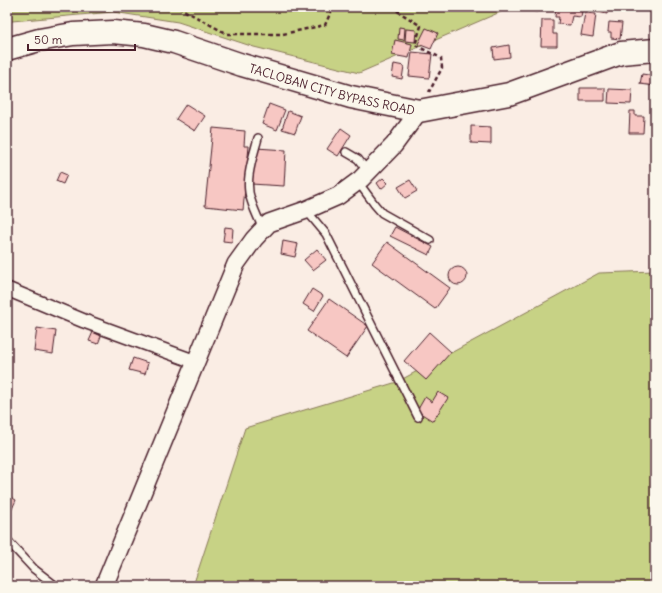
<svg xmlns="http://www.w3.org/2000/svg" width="662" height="593" font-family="Delius,sans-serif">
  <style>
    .green { fill: #c7d285; stroke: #887858 }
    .building { fill: #f7c7c3; stroke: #4a1f2b }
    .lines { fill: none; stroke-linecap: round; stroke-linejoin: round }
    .service-casing { stroke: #4a1f2b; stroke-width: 10 }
    .minor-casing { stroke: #4a1f2b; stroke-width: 16 }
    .tertiary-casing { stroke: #4a1f2b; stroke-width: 20 }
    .trunk-casing { stroke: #4a1f2b; stroke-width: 25 }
    .path { stroke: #4a1f2b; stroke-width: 2.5; stroke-dasharray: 4 3; stroke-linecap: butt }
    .service { stroke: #fbf7ec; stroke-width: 7 }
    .minor { stroke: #fbf7ec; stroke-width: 13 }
    .tertiary { stroke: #fbf7ec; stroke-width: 17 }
    .trunk { stroke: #fbf7ec; stroke-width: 22 }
    .labels { text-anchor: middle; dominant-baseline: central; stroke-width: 3.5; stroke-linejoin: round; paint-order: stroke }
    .street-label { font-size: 12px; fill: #4a1f2b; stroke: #fbf7ec }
  </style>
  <rect width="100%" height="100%" fill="#faede4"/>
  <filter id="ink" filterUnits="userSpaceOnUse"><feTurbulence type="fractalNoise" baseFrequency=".025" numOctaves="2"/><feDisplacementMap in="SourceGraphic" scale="8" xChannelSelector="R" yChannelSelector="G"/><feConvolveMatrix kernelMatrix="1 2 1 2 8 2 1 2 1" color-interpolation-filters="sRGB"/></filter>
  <g filter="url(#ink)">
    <path class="green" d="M 7,7 L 512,7 L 359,73 L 254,47 L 178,22 L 113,12 L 12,21 L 7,23 Z
      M 655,271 L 655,586 L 193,586 L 245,428 L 397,382 L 599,273 Z"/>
    <path class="building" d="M 529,7 L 539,7 L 538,12 L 528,11 Z
      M 597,7 L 608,7 L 607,14 L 597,12 Z
      M 556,8 L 582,11 L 581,17 L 572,16 L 570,25 L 558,24 L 559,17 L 555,17 Z
      M 585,13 L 596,14 L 593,37 L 581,35 Z
      M 542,20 L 553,20 L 553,34 L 557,34 L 557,46 L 541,46 Z
      M 609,22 L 622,23 L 620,39 L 611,38 L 611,32 L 608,32 Z
      M 399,27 L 405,28 L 404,40 L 398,39 Z
      M 426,28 L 438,33 L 431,49 L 418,44 Z
      M 406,29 L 416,30 L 415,42 L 405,41 Z
      M 395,40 L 412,44 L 409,58 L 392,55 Z
      M 509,45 L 510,57 L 494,59 L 493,48 Z
      M 412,52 L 432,54 L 429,78 L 409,76 Z
      M 394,64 L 404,66 L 402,79 L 392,77 Z
      M 642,74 L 655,76 L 655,86 L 640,84 Z
      M 580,88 L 605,88 L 605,101 L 580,101 Z
      M 609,89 L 632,90 L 631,104 L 608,103 Z
      M 186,104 L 205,116 L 195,131 L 176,119 Z
      M 269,104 L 285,110 L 277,130 L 262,124 Z
      M 653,104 L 655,104 L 655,130 L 650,129 Z
      M 288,111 L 301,116 L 295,133 L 282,129 Z
      M 630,111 L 635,111 L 635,116 L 644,116 L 643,133 L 629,133 Z
      M 471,126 L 491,127 L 491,144 L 471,143 Z
      M 213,128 L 245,131 L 244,146 L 249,146 L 243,210 L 205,206 Z
      M 341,128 L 351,135 L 338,156 L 327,149 Z
      M 256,148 L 286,150 L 284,186 L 251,184 L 253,160 L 256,160 Z
      M 60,172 L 67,175 L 63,184 L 56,181 Z
      M 383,178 L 388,183 L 381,189 L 377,183 Z
      M 410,180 L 417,191 L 405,198 L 398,187 Z
      M 225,227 L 233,228 L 232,242 L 223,241 Z
      M 395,227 L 433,247 L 429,255 L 390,236 Z
      M 283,241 L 298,244 L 295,257 L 281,254 Z
      M 387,242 L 450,288 L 435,309 L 372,263 Z
      M 317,249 L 326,260 L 313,270 L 304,260 Z
      M449 276a9 9 0 1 1 18 0a9 9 0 1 1-18 0Z
      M 312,289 L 323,296 L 314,311 L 303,304 Z
      M 329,299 L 368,326 L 346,358 L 307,331 Z
      M 37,328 L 56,331 L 53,354 L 34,351 Z
      M 93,332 L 101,336 L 98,344 L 89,341 Z
      M 429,332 L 451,352 L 426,380 L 404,361 Z
      M 133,358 L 148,363 L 145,374 L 129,370 Z
      M 438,392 L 448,398 L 433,421 L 417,411 L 425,397 L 432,402 Z
      M 7,495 L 16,500 L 7,520 Z"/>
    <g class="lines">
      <defs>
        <path id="service" d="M 258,138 C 253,157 244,181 251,200 C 254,210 259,220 263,229
          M 346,152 L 358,159 L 368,172
          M 358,182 L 375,205 L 382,213 L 430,240
          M 306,210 L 326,234 L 418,417
          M 7,540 L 34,569 L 56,586"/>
        <path id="minor" d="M 7,289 L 84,321 L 196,362"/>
        <path id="tertiary" d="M 104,586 L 236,264 L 254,239 L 269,223 L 306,210 L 338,196 L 361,179 L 394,145 L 419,111"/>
        <g id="trunk">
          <path id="s1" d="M 7,49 L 39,40 L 73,34 L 113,32 L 144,35 L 174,42 L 242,65 L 351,97 L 419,111 L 509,94 L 621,53 L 655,50"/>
        </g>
      </defs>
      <use href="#service" class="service-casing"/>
      <use href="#minor" class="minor-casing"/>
      <use href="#tertiary" class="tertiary-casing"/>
      <use href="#trunk" class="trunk-casing"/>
      <path class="path" d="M 178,7 L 227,34 L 283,34 L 325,25 L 333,7
        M 391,7 L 421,26 L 415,45 L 441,58 L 442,68 L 429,92"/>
      <use href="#service" class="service"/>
      <use href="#minor" class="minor"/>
      <use href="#tertiary" class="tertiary"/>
      <use href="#trunk" class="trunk"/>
    </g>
  </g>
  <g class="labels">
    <g class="street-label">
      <text stroke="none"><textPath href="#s1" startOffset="335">TACLOBAN CITY BYPASS ROAD</textPath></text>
    </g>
  </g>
  <rect width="662" height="593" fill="none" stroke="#fbf7ec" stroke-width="24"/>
  <rect x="12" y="12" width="638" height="569" fill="none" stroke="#4a1f2b" stroke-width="1.5" filter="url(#ink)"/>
  <path d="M28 44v6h107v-6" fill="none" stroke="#4a1f2b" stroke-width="2"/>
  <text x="34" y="44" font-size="12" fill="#4a1f2b" stroke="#fbf7ec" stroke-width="3" paint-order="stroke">50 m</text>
</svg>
